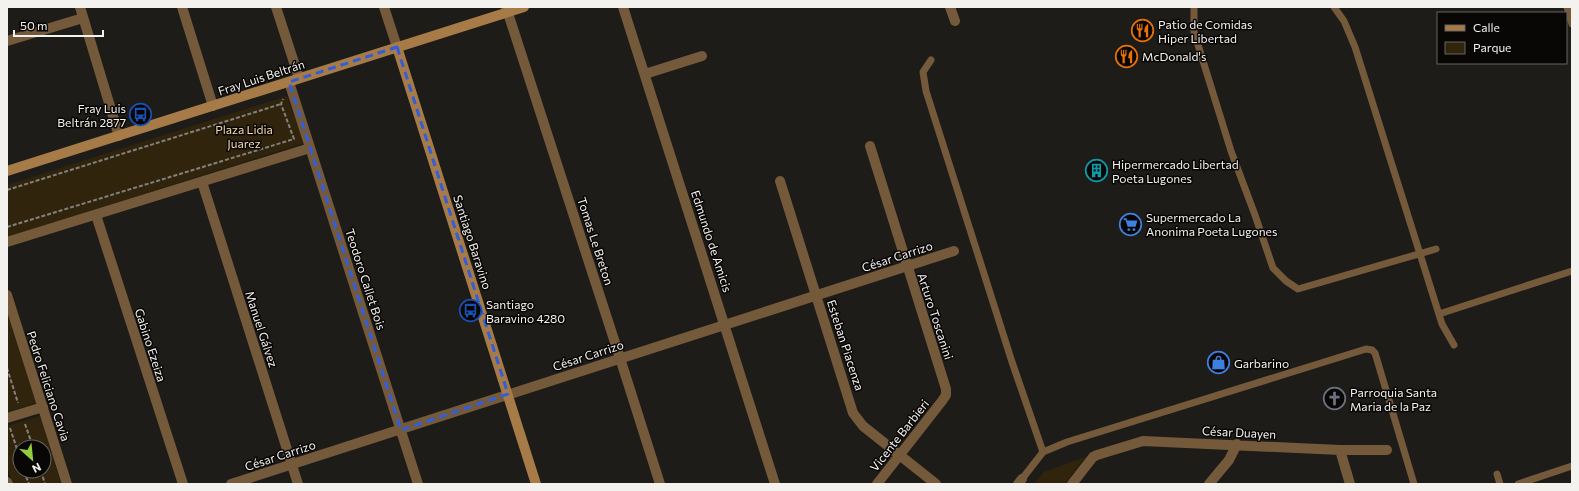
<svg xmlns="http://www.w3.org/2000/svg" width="1579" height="491" font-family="Commissioner,sans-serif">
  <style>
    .green { fill: #31240d; fill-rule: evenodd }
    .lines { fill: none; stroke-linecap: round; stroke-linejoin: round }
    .path { stroke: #83817e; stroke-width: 2; stroke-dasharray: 4 2; stroke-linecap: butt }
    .service { stroke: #74593a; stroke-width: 7 }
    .minor { stroke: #74593a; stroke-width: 10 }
    .secondary { stroke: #a67b48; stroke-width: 10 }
    .marked { fill: none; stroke: #325eda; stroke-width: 3; stroke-dasharray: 8 5; stroke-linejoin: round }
    .labels { text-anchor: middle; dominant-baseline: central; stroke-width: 3; stroke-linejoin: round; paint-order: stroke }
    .poi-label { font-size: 12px; fill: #f4f2ef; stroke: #080706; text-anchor: start }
    .street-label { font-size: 12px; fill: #f4f2ef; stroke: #080706 }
    .park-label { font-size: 12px; fill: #f5d9af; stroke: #080706 }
  </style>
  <rect width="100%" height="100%" fill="#1e1c18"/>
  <path class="green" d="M 287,96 L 304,143 L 7,238 L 7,185 Z
    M 7,311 L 36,403 L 7,412 Z
    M 40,416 L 61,484 L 13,484 L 7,466 L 7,426 ZM 20,447 L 44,447 L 44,471 L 20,471 Z
    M 1085,457 L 1065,484 L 1034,484 L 1044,472 Z"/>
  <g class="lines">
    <path class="path" d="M 7,190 L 281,104
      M 7,227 L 294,139 L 281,104 L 283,99
      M 7,368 L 18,403
      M 25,424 L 33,447
      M 10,428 L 20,458
      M 24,471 L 29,484
      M 41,471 L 45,484"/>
    <path class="service" d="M 1194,7 L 1194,32 L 1231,151 L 1255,215 L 1273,268 L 1286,281 L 1298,289 L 1436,249
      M 1334,7 L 1344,21 L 1355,47 L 1442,324 L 1454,345
      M 1567,7 L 1572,24
      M 931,60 L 923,72 L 926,91 L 1012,362 L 1043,452
      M 1439,314 L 1572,271
      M 1497,474 L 1500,484
      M 1022,479 L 1043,452 L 1067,442 L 1366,349 L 1372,350 L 1375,353 L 1414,484
      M 1518,484 L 1572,466"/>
    <path class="minor" d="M 80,7 L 119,136
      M 182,7 L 213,106
      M 276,7 L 299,78
      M 384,7 L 397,47
      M 506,7 L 620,358 L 660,484
      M 623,7 L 775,484
      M 950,7 L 955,21
      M 7,41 L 83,18
      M 645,74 L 702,56
      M 289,82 L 418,484
      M 870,146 L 946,389 L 946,395 L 942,401 L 877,484
      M 780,181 L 853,413 L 863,426 L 936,484
      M 202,182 L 298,484
      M 96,215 L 183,484
      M 7,242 L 310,148
      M 7,295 L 67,484
      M 7,418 L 43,407
      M 1340,450 L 1350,484
      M 7,482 L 8,484
      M 231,484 L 954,251
      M 1018,484 L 1022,479
      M 1072,484 L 1093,457 L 1097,455 L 1143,441 L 1340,450 L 1387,450
      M 1209,484 L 1229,460 L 1237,444"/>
    <path class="secondary" d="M 397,47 L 536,484
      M 7,171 L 524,7"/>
  </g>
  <path class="marked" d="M 397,47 L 508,394 L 401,430 L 289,82 Z"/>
  <defs>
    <symbol id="restaurant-ring" viewBox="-11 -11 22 22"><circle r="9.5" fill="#080706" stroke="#e8710a" stroke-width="1.5"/><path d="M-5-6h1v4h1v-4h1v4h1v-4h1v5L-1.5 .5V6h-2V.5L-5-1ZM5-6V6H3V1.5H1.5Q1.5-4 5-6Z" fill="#e8710a"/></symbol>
    <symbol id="bus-ring" viewBox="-11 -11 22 22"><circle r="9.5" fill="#080706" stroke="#1a4fb4" stroke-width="1.5"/><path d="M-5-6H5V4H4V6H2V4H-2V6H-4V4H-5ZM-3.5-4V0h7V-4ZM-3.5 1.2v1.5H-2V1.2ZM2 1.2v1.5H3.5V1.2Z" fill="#1a4fb4"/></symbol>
    <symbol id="building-ring" viewBox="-11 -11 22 22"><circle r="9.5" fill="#080706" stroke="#0f9aa8" stroke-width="1.5"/><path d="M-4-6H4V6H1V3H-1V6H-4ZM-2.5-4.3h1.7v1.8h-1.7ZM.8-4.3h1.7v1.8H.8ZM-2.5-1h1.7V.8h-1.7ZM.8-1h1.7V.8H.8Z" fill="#0f9aa8"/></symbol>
    <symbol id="supermarket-ring" viewBox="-11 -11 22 22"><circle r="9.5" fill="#080706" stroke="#3f7fe0" stroke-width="1.5"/><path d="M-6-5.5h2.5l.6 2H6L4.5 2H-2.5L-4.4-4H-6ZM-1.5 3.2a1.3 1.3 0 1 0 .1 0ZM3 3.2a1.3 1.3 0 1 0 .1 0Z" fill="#3f7fe0"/></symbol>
    <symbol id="shop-ring" viewBox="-11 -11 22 22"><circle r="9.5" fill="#080706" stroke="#3f7fe0" stroke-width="1.5"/><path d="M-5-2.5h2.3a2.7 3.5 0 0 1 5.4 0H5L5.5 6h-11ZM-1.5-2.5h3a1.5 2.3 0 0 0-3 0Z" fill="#3f7fe0"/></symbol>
    <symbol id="church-ring" viewBox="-11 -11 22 22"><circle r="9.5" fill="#080706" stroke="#6b7280" stroke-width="1.5"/><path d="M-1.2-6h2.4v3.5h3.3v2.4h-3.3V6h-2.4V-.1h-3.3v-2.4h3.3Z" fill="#6b7280"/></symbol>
  </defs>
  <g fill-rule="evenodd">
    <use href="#restaurant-ring" x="1130" y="18" width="25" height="25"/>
    <use href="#restaurant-ring" x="1114" y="44" width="25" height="25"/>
    <use href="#bus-ring" x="128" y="102" width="25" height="25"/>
    <use href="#building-ring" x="1084" y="158" width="25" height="25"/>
    <use href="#supermarket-ring" x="1118" y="212" width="25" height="25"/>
    <use href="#bus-ring" x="458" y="298" width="25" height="25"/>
    <use href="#shop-ring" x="1206" y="350" width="25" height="25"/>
    <use href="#church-ring" x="1322" y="386" width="25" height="25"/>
  </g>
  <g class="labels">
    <g class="poi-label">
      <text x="1158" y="24">Patio de Comidas<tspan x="1158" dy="14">Hiper Libertad</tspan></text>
      <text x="1142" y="56">McDonald's</text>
      <text x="126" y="108" text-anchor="end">Fray Luis<tspan x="126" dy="14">Beltrán 2877</tspan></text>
      <text x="1112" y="164">Hipermercado Libertad<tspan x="1112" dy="14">Poeta Lugones</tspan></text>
      <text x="1146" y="217">Supermercado La<tspan x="1146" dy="14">Anonima Poeta Lugones</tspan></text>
      <text x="486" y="304">Santiago<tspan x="486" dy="14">Baravino 4280</tspan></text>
      <text x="1234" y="363">Garbarino</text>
      <text x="1350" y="392">Parroquia Santa<tspan x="1350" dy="14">Maria de la Paz</tspan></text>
    </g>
    <g class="street-label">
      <text transform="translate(261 77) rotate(-18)">Fray Luis Beltrán</text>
      <text transform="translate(596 241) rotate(72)">Tomas Le Breton</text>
      <text transform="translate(712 241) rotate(72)">Edmundo de Amicis</text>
      <text transform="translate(473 242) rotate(72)">Santiago Baravino</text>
      <text transform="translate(897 256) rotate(-18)">César Carrizo</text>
      <text transform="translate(366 279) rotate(72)">Teodoro Callet Bois</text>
      <text transform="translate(936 316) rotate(72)">Arturo Toscanini</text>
      <text transform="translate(262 329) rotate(72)">Manuel Gálvez</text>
      <text transform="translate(151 345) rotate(72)">Gabino Ezeiza</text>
      <text transform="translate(846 345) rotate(72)">Esteban Piacenza</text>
      <text transform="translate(588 355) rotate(-18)">César Carrizo</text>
      <text transform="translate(49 386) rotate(72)">Pedro Feliciano Cavia</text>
      <text transform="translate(1239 432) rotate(3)">César Duayen</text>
      <text transform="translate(899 435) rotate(-52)">Vicente Barbieri</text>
      <text transform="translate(280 455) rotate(-18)">César Carrizo</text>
    </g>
    <g class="park-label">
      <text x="244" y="129">Plaza Lidia<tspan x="244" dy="14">Juarez</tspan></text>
    </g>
  </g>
  <rect width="1579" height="491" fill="none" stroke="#f4f2ef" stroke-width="16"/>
  <rect x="1437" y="12" width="130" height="52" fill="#080706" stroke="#666563"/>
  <rect x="1445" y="25" width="20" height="6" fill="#a67b48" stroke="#666563"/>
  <text x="1473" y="32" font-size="12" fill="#f4f2ef">Calle</text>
  <rect x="1445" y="42" width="20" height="12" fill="#31240d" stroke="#666563"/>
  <text x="1473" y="52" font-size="12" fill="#f4f2ef">Parque</text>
  <g transform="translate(32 459) rotate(153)"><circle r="19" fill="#080706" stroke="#666563"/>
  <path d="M0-3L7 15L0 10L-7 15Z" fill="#92cd3e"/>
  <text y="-6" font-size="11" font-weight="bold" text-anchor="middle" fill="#f4f2ef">N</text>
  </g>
  <path d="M14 30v6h89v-6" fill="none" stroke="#f4f2ef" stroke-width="2"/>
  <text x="20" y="30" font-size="12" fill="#f4f2ef" stroke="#080706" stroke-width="3" paint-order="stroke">50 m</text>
</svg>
